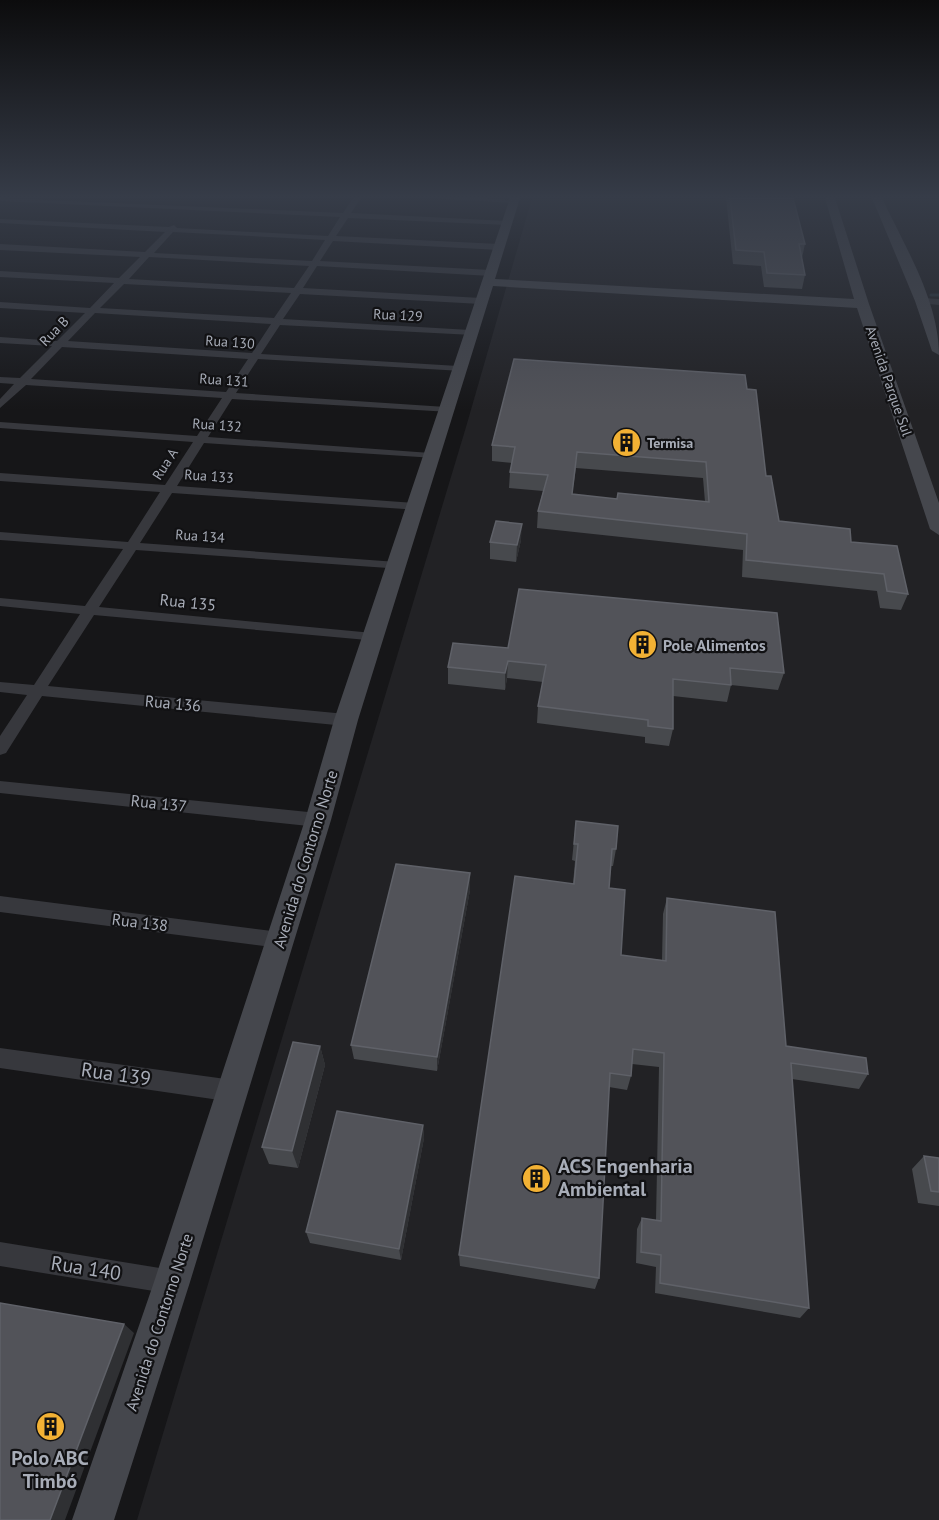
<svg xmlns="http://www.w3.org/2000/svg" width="939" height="1520" font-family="'PT Sans',sans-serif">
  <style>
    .built { fill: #222225 }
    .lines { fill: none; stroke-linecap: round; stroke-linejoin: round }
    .stream { stroke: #2c353c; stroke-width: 3 }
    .street { fill: #37383d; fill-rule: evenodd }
    .secondary { fill: #45474d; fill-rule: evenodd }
    .wall { fill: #47494d; fill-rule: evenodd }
    .shaded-wall { fill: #2f3033 }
    .building { fill: #525359; stroke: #5f6168; stroke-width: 1.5; fill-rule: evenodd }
    .labels { text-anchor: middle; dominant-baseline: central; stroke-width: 4.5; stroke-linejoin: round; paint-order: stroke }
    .far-street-label { font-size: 14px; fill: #a8adb8; stroke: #111113 }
    .far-poi-label { font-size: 14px; font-weight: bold; fill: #a8adb8; stroke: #111113; text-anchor: start }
    .street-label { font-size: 16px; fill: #a8adb8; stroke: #111113 }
    .poi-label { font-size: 16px; font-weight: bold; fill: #a8adb8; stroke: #111113; text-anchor: start }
    .near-street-label { font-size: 20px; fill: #a8adb8; stroke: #111113 }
    .near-poi-label { font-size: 20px; font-weight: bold; fill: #a8adb8; stroke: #111113; text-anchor: start }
  </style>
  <rect width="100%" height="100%" fill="#161618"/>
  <path class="built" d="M 532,198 L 939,198 L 939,1520 L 137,1520 L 466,427 Z"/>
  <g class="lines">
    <path class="stream" d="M 931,295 L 939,295"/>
    <path class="street" d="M 0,198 L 343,213 L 353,198 L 361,198 L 351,213 L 507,221 L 511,223 L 507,225 L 348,218 L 336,236 L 499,244 L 503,247 L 499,250 L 333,241 L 320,261 L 491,270 L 495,273 L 491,276 L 317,266 L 303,288 L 481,298 L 486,301 L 481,304 L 300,294 L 283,319 L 470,330 L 475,333 L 473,335 L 280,325 L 261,354 L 458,366 L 462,367 L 462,371 L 258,359 L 236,393 L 446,407 L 451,410 L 450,412 L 232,399 L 208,437 L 431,453 L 435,454 L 435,458 L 204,443 L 177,486 L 415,503 L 421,507 L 419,510 L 172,493 L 140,543 L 397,562 L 404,566 L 402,569 L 136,550 L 99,607 L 373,633 L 378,635 L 380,638 L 378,641 L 94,615 L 48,686 L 346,714 L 354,720 L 352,724 L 346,726 L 42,696 L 6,753 L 0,755 L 0,736 L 27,695 L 0,692 L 0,682 L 34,685 L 80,614 L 0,606 L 0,598 L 85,606 L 123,549 L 0,540 L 0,532 L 128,542 L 160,492 L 0,481 L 0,473 L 165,485 L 193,442 L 0,428 L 0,422 L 197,436 L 222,398 L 26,385 L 0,408 L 0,399 L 14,384 L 0,383 L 0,377 L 20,378 L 52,346 L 0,343 L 0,337 L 57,341 L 85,313 L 0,308 L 0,302 L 90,308 L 114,283 L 0,277 L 0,271 L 119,278 L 140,257 L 0,250 L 0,244 L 145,252 L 165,232 L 0,223 L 0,219 L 169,227 L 174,225 L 177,228 L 328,236 L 340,217 L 0,201 ZM 173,232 L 325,240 L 312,261 L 154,253 ZM 149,257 L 309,266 L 294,288 L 129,279 ZM 124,284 L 291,293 L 274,318 L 100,308 ZM 95,313 L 271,324 L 252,353 L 68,341 ZM 62,347 L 248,359 L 226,392 L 31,379 Z
      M 431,198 L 484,198 L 518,201 L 514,203 Z
      M 922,298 L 939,299 L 939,305 L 919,303 L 919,299 Z
      M 0,781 L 318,813 L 324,815 L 327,820 L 324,825 L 318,827 L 0,793 Z
      M 0,896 L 280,932 L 287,934 L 290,940 L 287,946 L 280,948 L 0,912 Z
      M 0,1048 L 233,1080 L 241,1084 L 244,1091 L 241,1098 L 233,1102 L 0,1068 Z
      M 0,1242 L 172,1270 L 181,1273 L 184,1282 L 181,1291 L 172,1294 L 0,1266 Z"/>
    <path class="secondary" d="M 510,198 L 520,198 L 495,279 L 854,299 L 825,198 L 835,198 L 869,304 L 939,503 L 939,535 L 930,529 L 857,308 L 493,286 L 358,720 L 331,820 L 190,1282 L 114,1520 L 72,1520 L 154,1282 L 305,820 L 334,720 Z
      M 872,198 L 882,198 C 905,247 939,301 939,355 L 932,351 L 915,301 Z"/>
  </g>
  <path class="wall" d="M 726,198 L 793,198 L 805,244 L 802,258 L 805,275 L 802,289 L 764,287 L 761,266 L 733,264 Z
    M 747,389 L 766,476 L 779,521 L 851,542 L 908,594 L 901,610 L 880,608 L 877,591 L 742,577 L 743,550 L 537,528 L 538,511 L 543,491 L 509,488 L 510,472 L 512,463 L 492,461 L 492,445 ZM 576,468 L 703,478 L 705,502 L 617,499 L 572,494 Z
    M 521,540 L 516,562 L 490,559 L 490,542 Z
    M 519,589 L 784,673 L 778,690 L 731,685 L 727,702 L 673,696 L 673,729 L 669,746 L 645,743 L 645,737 L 537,723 L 538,706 L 543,682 L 507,678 L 505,690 L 448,684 L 448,667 L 508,648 Z
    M 576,821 L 616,849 L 613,866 L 611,866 L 609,888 L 621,955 L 662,960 L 663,914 L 667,898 L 786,1046 L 868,1074 L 859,1089 L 792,1079 L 809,1308 L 800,1318 L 655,1293 L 656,1267 L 636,1263 L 637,1229 L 642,1218 L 656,1220 L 659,1067 L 632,1064 L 631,1076 L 627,1090 L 609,1087 L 599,1278 L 595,1289 L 460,1266 L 459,1255 L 573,884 L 575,861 L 572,860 Z
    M 470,890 L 437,1071 L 354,1059 L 351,1045 Z
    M 320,1046 L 325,1065 L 298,1168 L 269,1164 L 262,1147 Z
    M 423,1125 L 424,1138 L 401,1260 L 310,1243 L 306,1232 Z
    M 924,1156 L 939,1158 L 939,1206 L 918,1203 L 912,1169 Z"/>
  <path class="shaded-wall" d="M 522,524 L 521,540 L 516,562 L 517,545 Z
    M 508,661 L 507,678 L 505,690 L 505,673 Z
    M 470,873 L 470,890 L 437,1071 L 437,1057 Z
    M 320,1046 L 325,1065 L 298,1168 L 292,1151 Z
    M 423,1125 L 424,1138 L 401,1260 L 399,1249 Z
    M 124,1324 L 134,1333 L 65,1520 L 50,1520 Z"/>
  <path class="building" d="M 730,198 L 793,198 L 805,244 L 799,244 L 805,275 L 767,273 L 764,252 L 736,250 Z
    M 514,359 L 745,375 L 747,389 L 756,390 L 766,476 L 771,476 L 779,521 L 850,529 L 851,542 L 897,546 L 908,594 L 887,591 L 884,574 L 746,560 L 747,534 L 538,511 L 548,475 L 510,472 L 515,447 L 492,445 ZM 577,452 L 706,462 L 709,502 L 618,493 L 617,499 L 572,494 Z
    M 496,521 L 522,524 L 517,545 L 490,542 Z
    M 519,589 L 777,613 L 784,673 L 730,668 L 731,685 L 673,679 L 673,729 L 648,726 L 648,720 L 538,706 L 546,665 L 508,661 L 505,673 L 448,667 L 453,643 L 508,648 Z
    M 576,821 L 618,826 L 616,849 L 612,849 L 609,888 L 625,890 L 621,955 L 666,961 L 667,898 L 775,912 L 786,1046 L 866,1058 L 868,1074 L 791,1063 L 809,1308 L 660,1283 L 661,1255 L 641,1252 L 642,1218 L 661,1221 L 664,1053 L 633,1049 L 631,1076 L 610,1073 L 599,1278 L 459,1255 L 515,876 L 574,884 L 578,844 L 574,844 Z
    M 396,864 L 470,873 L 437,1057 L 351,1045 Z
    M 293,1042 L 320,1046 L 292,1151 L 262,1147 Z
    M 337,1111 L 423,1125 L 399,1249 L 306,1232 Z
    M 924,1156 L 939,1158 L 939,1192 L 931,1191 Z
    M 0,1303 L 124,1324 L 50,1520 L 0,1520 Z"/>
  <linearGradient id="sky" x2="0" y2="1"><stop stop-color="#0c0c0d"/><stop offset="0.48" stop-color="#363c48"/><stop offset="1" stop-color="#363c48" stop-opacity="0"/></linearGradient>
  <rect width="939" height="410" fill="url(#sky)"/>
  <defs>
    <symbol id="building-disc" viewBox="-11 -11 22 22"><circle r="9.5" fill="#f2b134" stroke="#111113"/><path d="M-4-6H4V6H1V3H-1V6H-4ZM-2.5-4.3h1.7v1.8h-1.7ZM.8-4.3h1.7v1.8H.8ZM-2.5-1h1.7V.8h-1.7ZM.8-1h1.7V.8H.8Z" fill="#111"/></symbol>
  </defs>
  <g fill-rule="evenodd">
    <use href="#building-disc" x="610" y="426" width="33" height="33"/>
    <use href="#building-disc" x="626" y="628" width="33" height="33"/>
    <use href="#building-disc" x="520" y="1162" width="33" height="33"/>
    <use href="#building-disc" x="34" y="1410" width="33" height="33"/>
  </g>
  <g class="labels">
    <g class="far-street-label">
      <text transform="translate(398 315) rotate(3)">Rua 129</text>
      <text transform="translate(54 331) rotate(-46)">Rua B</text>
      <text transform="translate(230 342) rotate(4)">Rua 130</text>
      <text transform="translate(224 380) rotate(4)">Rua 131</text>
      <text transform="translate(889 381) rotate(71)">Avenida Parque Sul</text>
      <text transform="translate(217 425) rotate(4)">Rua 132</text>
      <text transform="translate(165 464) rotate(-57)">Rua A</text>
      <text transform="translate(209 476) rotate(4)">Rua 133</text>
      <text transform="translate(200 536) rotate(4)">Rua 134</text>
    </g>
    <g class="far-poi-label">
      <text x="647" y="443">Termisa</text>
    </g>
    <g class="street-label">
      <text transform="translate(188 602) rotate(6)">Rua 135</text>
      <text transform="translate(173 703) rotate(5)">Rua 136</text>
      <text transform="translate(159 803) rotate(6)">Rua 137</text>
      <text transform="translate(305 859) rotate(-73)">Avenida do Contorno Norte</text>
      <text transform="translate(140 922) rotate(7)">Rua 138</text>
      <text transform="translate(159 1322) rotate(-72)">Avenida do Contorno Norte</text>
    </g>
    <g class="poi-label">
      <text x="663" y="645">Pole Alimentos</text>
    </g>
    <g class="near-street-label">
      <text transform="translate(116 1074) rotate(8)">Rua 139</text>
      <text transform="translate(86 1268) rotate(9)">Rua 140</text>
    </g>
    <g class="near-poi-label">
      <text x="558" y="1166">ACS Engenharia<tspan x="558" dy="23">Ambiental</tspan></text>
      <text x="50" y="1458" text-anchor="middle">Polo ABC<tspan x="50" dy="23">Timbó</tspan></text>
    </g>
  </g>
</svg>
